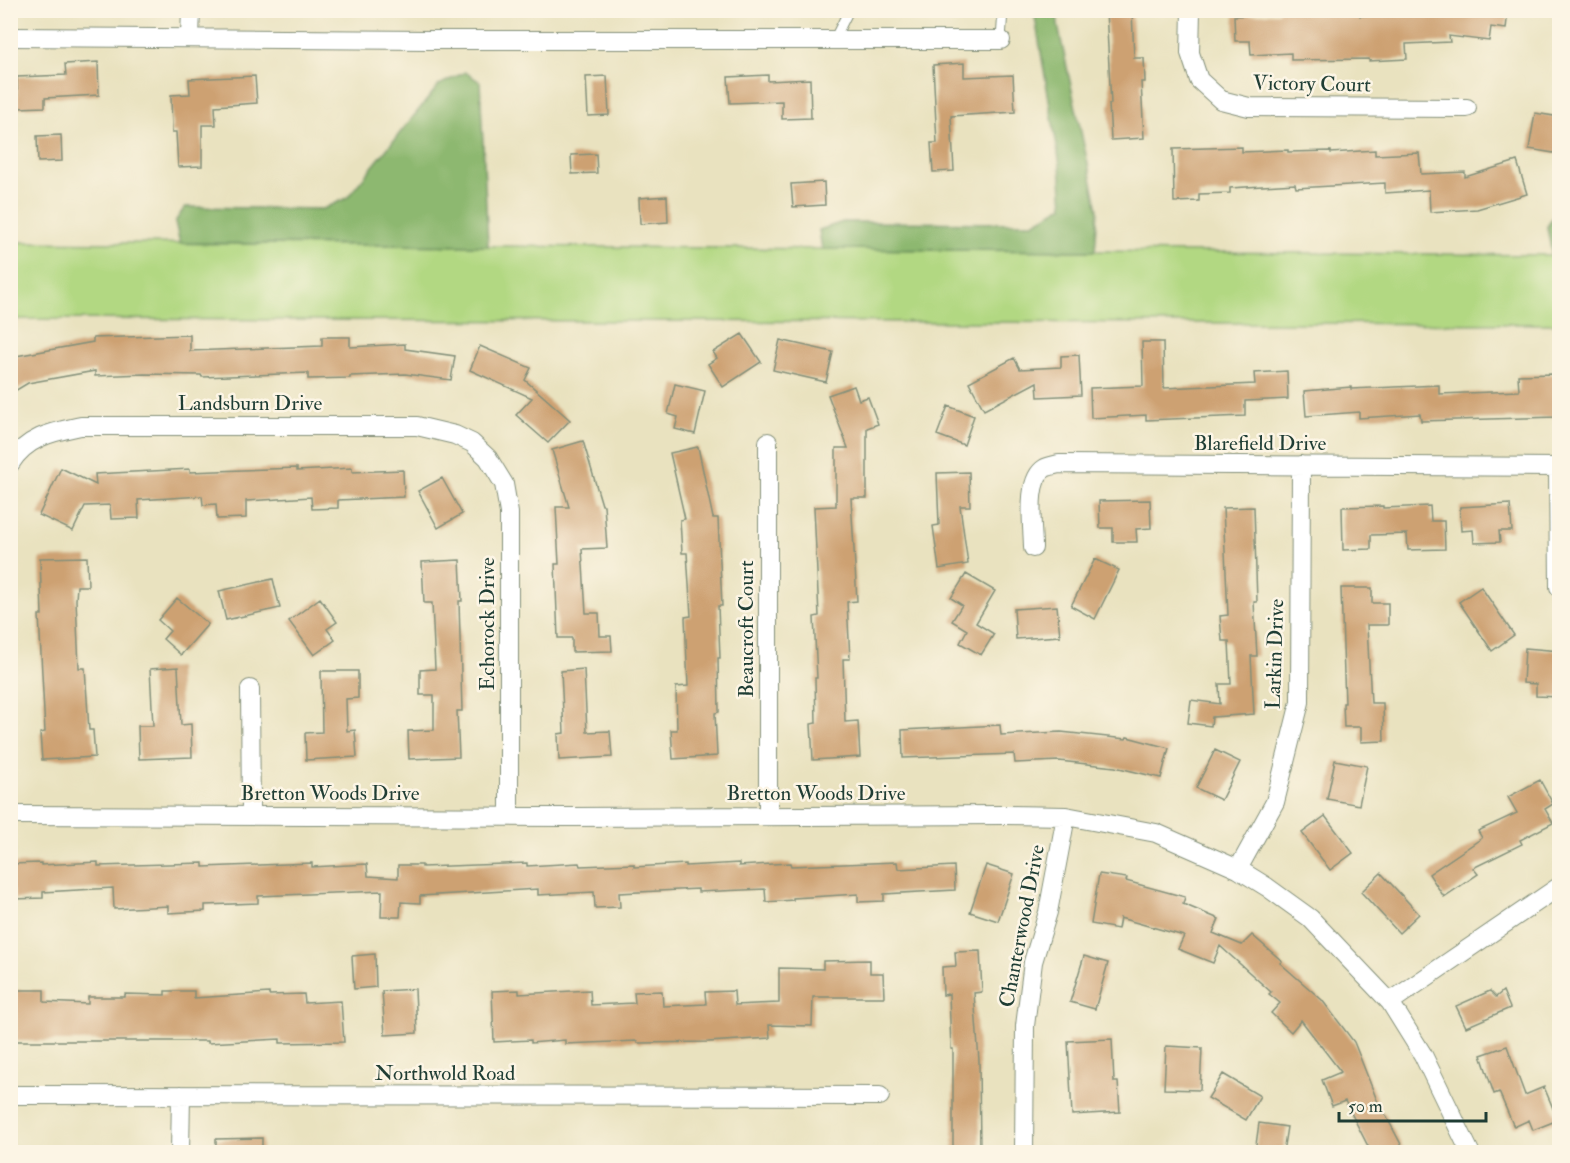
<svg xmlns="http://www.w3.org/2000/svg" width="1570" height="1163" font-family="'IM FELL Double Pica',serif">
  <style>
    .green { fill: #b2d882; stroke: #688a5b; stroke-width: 1.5 }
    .forest { fill: #8db870; stroke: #567a52; stroke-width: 1.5 }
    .building { fill: #cda172 }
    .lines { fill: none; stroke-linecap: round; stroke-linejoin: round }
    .service-casing { stroke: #84907a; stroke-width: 11 }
    .minor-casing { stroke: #84907a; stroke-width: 20 }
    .service { stroke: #fff; stroke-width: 9 }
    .minor { stroke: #fff; stroke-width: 18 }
    .labels { text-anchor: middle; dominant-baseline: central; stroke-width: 5; stroke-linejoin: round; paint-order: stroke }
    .street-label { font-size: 21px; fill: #1f3d34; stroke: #fcf5e5 }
  </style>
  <rect width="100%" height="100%" fill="#fcf5e5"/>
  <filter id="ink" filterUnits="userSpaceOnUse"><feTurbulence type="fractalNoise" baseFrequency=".0167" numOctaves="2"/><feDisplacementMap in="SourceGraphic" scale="12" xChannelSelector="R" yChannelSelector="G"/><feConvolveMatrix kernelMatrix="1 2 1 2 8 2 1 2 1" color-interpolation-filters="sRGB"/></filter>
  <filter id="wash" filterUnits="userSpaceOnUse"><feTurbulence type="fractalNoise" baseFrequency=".008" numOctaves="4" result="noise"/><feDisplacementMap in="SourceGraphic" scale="24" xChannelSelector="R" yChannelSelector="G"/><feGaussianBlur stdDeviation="1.35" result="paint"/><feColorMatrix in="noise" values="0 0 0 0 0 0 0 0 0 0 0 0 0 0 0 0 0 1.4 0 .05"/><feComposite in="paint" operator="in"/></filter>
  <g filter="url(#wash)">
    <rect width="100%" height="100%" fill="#e9e2bf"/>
    <path class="green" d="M 1559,238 L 1559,324 L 11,319 L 11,242 L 1551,255 Z"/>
    <path class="forest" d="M 1034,11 L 1057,11 L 1058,26 L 1098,210 L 1095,251 L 822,249 L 819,230 L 843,222 L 1033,223 L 1063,206 L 1060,165 Z
      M 465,72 L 480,82 L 488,246 L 180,243 L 175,222 L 185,207 L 323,209 L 347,198 L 439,85 Z
      M 1559,207 L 1559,256 L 1552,255 L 1547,227 Z"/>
    <g id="blocks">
      <path class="building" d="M 1106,10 L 1132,10 L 1134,58 L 1144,58 L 1145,82 L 1141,82 L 1144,138 L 1111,140 L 1109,104 L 1111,104 Z
        M 1279,10 L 1360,10 L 1360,16 L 1429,10 L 1508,10 L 1506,29 L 1491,27 L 1489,41 L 1449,36 L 1450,42 L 1406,44 L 1407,59 L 1369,61 L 1369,59 L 1291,60 L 1291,53 L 1251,55 L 1250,41 L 1235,41 L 1234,16 L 1279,13 Z
        M 98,62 L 99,95 L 45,98 L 45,107 L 18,108 L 17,77 L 66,75 L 65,64 Z
        M 964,63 L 964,77 L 1013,75 L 1015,112 L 951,116 L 954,171 L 933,172 L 931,143 L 937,143 L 933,65 Z
        M 768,75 L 768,81 L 810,79 L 811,118 L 782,119 L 782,101 L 730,103 L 728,77 Z
        M 255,76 L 257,103 L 215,106 L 216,125 L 202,125 L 202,166 L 178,167 L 176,132 L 172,132 L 171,95 L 190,94 L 189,79 Z
        M 607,76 L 609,115 L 588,116 L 586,77 Z
        M 1535,113 L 1560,117 L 1560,154 L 1529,149 Z
        M 61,135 L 62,161 L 38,162 L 37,136 Z
        M 1242,147 L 1242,152 L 1288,150 L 1288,152 L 1331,151 L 1331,153 L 1375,150 L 1375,155 L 1419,153 L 1421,174 L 1465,172 L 1465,177 L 1517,161 L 1527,194 L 1477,209 L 1430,212 L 1429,190 L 1385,193 L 1385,183 L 1296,188 L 1295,184 L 1230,188 L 1230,193 L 1199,194 L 1199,201 L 1174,202 L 1173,149 Z
        M 596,154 L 597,173 L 572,174 L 571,155 Z
        M 824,182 L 825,205 L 793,207 L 791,184 Z
        M 667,196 L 668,222 L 640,224 L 639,198 Z
        M 742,334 L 761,362 L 723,387 L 708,364 L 717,358 L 713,352 Z
        M 190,335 L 190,351 L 322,346 L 322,337 L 350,337 L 350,347 L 405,344 L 405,349 L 455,356 L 451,380 L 405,374 L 350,376 L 350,378 L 308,379 L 308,373 L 202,377 L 201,375 L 144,374 L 95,376 L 95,371 L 28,383 L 10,394 L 10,359 L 16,356 L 93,342 L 93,338 Z
        M 780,340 L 833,352 L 826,382 L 773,370 Z
        M 1142,342 L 1163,342 L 1164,388 L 1255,384 L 1254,373 L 1287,371 L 1288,399 L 1245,401 L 1245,416 L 1146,420 L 1146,415 L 1091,418 L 1090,388 L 1143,386 Z
        M 480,346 L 531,368 L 525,380 L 570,420 L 548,443 L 516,415 L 532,398 L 470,370 Z
        M 1079,355 L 1081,395 L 1038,397 L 1037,382 L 984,410 L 969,382 L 1014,358 L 1020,369 L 1061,367 L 1061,356 Z
        M 1554,374 L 1556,417 L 1421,421 L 1420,414 L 1359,418 L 1359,412 L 1306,416 L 1304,391 L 1351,387 L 1351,389 L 1439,385 L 1439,394 L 1519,391 L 1518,375 Z
        M 675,384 L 705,391 L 695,434 L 675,429 L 678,417 L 668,414 Z
        M 854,386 L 859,400 L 868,397 L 878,424 L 867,428 L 867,498 L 851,498 L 857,601 L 847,602 L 850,659 L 843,659 L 845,722 L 858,721 L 860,757 L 813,760 L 811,724 L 816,723 L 815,678 L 817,678 L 814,617 L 819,616 L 814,507 L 836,506 L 836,448 L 848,448 L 828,395 Z
        M 948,406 L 974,416 L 964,445 L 937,435 Z
        M 583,441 L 602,505 L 604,505 L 607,548 L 582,549 L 586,613 L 599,613 L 600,636 L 611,636 L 612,651 L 572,652 L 572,638 L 558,638 L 555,564 L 559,564 L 556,507 L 569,507 L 552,450 Z
        M 698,447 L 713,518 L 718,518 L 722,606 L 718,606 L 720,658 L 718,658 L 719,712 L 715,713 L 717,756 L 673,759 L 671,730 L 677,730 L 676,687 L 688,686 L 685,617 L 691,616 L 687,553 L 682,553 L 680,520 L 685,519 L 670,453 Z
        M 61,468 L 96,485 L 95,474 L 190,469 L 190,472 L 297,468 L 297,471 L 352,468 L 352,472 L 403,470 L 404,497 L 338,500 L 338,508 L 312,509 L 311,497 L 246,501 L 246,518 L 217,519 L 216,504 L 203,505 L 202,496 L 138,500 L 139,518 L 111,519 L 110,505 L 85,506 L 73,531 L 39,515 Z
        M 969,472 L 970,506 L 960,506 L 968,564 L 939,569 L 933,526 L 939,525 L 937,473 Z
        M 442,478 L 462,514 L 438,528 L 418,491 Z
        M 1150,500 L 1151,528 L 1136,529 L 1137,542 L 1113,542 L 1113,528 L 1100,528 L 1099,501 Z
        M 1510,504 L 1512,531 L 1499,531 L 1500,542 L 1474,543 L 1473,530 L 1461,531 L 1460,507 Z
        M 1383,506 L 1383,508 L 1430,506 L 1431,521 L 1444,521 L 1445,549 L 1408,550 L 1407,534 L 1371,535 L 1371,549 L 1343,550 L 1342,507 Z
        M 1254,507 L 1257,602 L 1254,602 L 1257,656 L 1251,656 L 1254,714 L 1212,717 L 1211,726 L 1188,723 L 1191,700 L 1220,704 L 1219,684 L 1231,684 L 1229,641 L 1222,641 L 1220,616 L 1228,615 L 1223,508 Z
        M 87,557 L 88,586 L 77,586 L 76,600 L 79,668 L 85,668 L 89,730 L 93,730 L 95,757 L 42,760 L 40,733 L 45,732 L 39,615 L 42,615 L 40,558 Z
        M 1095,559 L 1119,570 L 1095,619 L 1071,606 Z
        M 460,560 L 462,601 L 459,601 L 462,711 L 457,711 L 459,757 L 409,759 L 408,731 L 434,730 L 434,695 L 420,695 L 420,670 L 435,669 L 432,603 L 424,603 L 422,562 Z
        M 966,574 L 995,591 L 976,623 L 994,634 L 981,655 L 960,643 L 967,630 L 952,621 L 962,605 L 951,598 Z
        M 273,579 L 280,608 L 226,620 L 219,591 Z
        M 1481,587 L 1514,635 L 1492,651 L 1459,602 Z
        M 1341,588 L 1372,588 L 1372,603 L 1388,603 L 1388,625 L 1367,625 L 1371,703 L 1383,703 L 1384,741 L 1361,742 L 1361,727 L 1344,727 L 1343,703 L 1345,703 Z
        M 177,598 L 208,624 L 181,655 L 163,639 L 170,631 L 158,620 Z
        M 320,598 L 337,622 L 327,629 L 335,640 L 314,655 L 289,621 Z
        M 1057,606 L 1060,636 L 1016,639 L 1014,609 Z
        M 1525,648 L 1560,651 L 1560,697 L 1536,696 L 1536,684 L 1523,683 Z
        M 178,667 L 181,725 L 191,724 L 192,757 L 139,759 L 138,726 L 153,726 L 150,669 Z
        M 584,669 L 587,732 L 610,731 L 612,757 L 559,760 L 558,734 L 564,733 L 561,671 Z
        M 321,671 L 358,671 L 358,698 L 346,699 L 347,731 L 355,730 L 357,757 L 306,760 L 305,733 L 322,732 Z
        M 1000,725 L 1001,735 L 1061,732 L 1126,739 L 1127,737 L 1169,748 L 1161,778 L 1115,767 L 1059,761 L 1015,763 L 1014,754 L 903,758 L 902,730 Z
        M 1215,750 L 1240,762 L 1221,800 L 1196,788 Z
        M 1335,760 L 1367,766 L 1359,805 L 1327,799 Z
        M 1540,780 L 1553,804 L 1545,809 L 1553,823 L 1520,840 L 1522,844 L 1473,868 L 1478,874 L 1444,897 L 1429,874 L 1482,838 L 1478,831 L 1517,813 L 1508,797 Z
        M 1325,816 L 1353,853 L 1330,870 L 1302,833 Z
        M 98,862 L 98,866 L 203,863 L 203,867 L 312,863 L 312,867 L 367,864 L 368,876 L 398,878 L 398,865 L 422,865 L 422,867 L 527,863 L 527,866 L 579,863 L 580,866 L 634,864 L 634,867 L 686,864 L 686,866 L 739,863 L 739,866 L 790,863 L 791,866 L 897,862 L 898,869 L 954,866 L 955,890 L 884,894 L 884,901 L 858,902 L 858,894 L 793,898 L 793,900 L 766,902 L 765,889 L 698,892 L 698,889 L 619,893 L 620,907 L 595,908 L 594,892 L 538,895 L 538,889 L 420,896 L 420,903 L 401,902 L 400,917 L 381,917 L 382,891 L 258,896 L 258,903 L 205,905 L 205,911 L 168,913 L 168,906 L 114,909 L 113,888 L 43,892 L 43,898 L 14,899 L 14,890 L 10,890 L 10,864 L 41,863 L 41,865 Z
        M 986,865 L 1014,874 L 998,921 L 970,912 Z
        M 1381,873 L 1419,914 L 1399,933 L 1361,892 Z
        M 1099,874 L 1127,878 L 1126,881 L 1185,897 L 1183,904 L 1219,919 L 1213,933 L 1242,945 L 1252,935 L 1282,961 L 1280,963 L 1322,1000 L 1354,1042 L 1382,1113 L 1384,1112 L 1405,1152 L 1371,1152 L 1345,1101 L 1332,1106 L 1322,1080 L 1341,1072 L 1301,1020 L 1291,1032 L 1271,1013 L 1280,1003 L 1269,994 L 1271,992 L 1220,946 L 1213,963 L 1178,949 L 1184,936 L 1120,918 L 1118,929 L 1091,924 Z
        M 980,951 L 982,992 L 974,993 L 979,1061 L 980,1152 L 953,1152 L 953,1049 L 951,1049 L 949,994 L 943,995 L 942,967 L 956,966 L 955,952 Z
        M 375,954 L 376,987 L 354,989 L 352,956 Z
        M 1084,956 L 1108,963 L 1095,1009 L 1070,1002 Z
        M 870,960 L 870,973 L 883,973 L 884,997 L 813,997 L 812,1026 L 769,1025 L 770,1038 L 708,1042 L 637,1043 L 637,1041 L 565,1044 L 565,1040 L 531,1043 L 531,1040 L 494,1042 L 492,991 L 519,990 L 519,994 L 590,990 L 591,1005 L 635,1003 L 634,992 L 662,991 L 663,1006 L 706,1004 L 705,992 L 734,991 L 735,1005 L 779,1003 L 779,968 L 823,969 L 823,961 Z
        M 415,989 L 417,1033 L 385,1035 L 382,991 Z
        M 16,990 L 44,990 L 44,1002 L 88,1004 L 88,997 L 125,997 L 125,994 L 165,995 L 165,991 L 194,991 L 194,998 L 269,993 L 269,995 L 304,994 L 305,1003 L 341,1001 L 344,1042 L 280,1043 L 280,1039 L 208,1043 L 208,1041 L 16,1041 Z
        M 1490,991 L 1496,997 L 1503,991 L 1510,1008 L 1466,1027 L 1456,1006 Z
        M 1112,1039 L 1114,1082 L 1118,1082 L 1120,1112 L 1072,1115 L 1068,1041 Z
        M 1166,1046 L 1202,1048 L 1200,1090 L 1164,1089 Z
        M 1507,1046 L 1525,1095 L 1544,1087 L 1558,1120 L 1533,1130 L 1529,1120 L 1514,1127 L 1499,1092 L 1494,1094 L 1481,1055 Z
        M 1223,1074 L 1260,1096 L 1246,1120 L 1208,1098 Z
        M 1259,1123 L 1287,1127 L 1283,1152 L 1255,1152 Z
        M 262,1138 L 262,1152 L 216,1152 L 216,1139 Z"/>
    </g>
  </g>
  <g filter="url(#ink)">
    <use href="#blocks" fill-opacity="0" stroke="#84907a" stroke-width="1.5"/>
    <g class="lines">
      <defs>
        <path id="service" d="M 834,40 L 849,10
          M 1001,40 L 1003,10"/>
        <path id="minor" d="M 1191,10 L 1190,53 L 1199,80 L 1221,100 L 1249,107 L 1467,108
          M 10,37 L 430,40 L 1001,40
          M 190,37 L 191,10
          M 768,442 L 768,815
          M 10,464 C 26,437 53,432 81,426 L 417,426 L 455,435 L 472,443 L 488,458 L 504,484 L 509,513 L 509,816
          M 1558,467 L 1559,587
          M 1033,548 C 1033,527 1025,480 1045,468 C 1049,466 1055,465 1059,464 L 1560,467
          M 250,689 L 251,815
          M 10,815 L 571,817 L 1004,815 L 1066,816 L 1156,833 L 1238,869 L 1267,887 L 1310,918 L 1390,1002 L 1423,1055 L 1470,1152
          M 1238,869 L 1275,802 L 1300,702 L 1301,465
          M 1390,1002 L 1560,886
          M 10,1095 L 880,1096
          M 180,1152 L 181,1095
          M 1024,1152 L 1025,1026 L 1033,962 L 1048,912 L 1066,816"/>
      </defs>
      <use href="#service" class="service-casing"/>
      <use href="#minor" class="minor-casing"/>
      <use href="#service" class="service"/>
      <use href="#minor" class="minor"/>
    </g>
  </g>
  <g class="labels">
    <g class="street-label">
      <text transform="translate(1312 84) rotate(1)">Victory Court</text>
      <text x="250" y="403">Landsburn Drive</text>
      <text x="1260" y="443">Blarefield Drive</text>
      <text transform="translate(487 624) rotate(-90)">Echorock Drive</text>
      <text transform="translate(746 629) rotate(-90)">Beaucroft Court</text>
      <text transform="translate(1275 654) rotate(-88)">Larkin Drive</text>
      <text x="330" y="793">Bretton Woods Drive</text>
      <text x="816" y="793">Bretton Woods Drive</text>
      <text transform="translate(1022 926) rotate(-79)">Chanterwood Drive</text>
      <text x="445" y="1073">Northwold Road</text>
    </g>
  </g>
  <rect width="1570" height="1163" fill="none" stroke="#fcf5e5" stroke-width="36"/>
  <path d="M1339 1112v9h147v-9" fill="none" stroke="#1f3d34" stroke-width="3"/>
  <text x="1348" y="1112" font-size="18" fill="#1f3d34" stroke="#fcf5e5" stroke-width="4.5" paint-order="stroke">50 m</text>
</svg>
